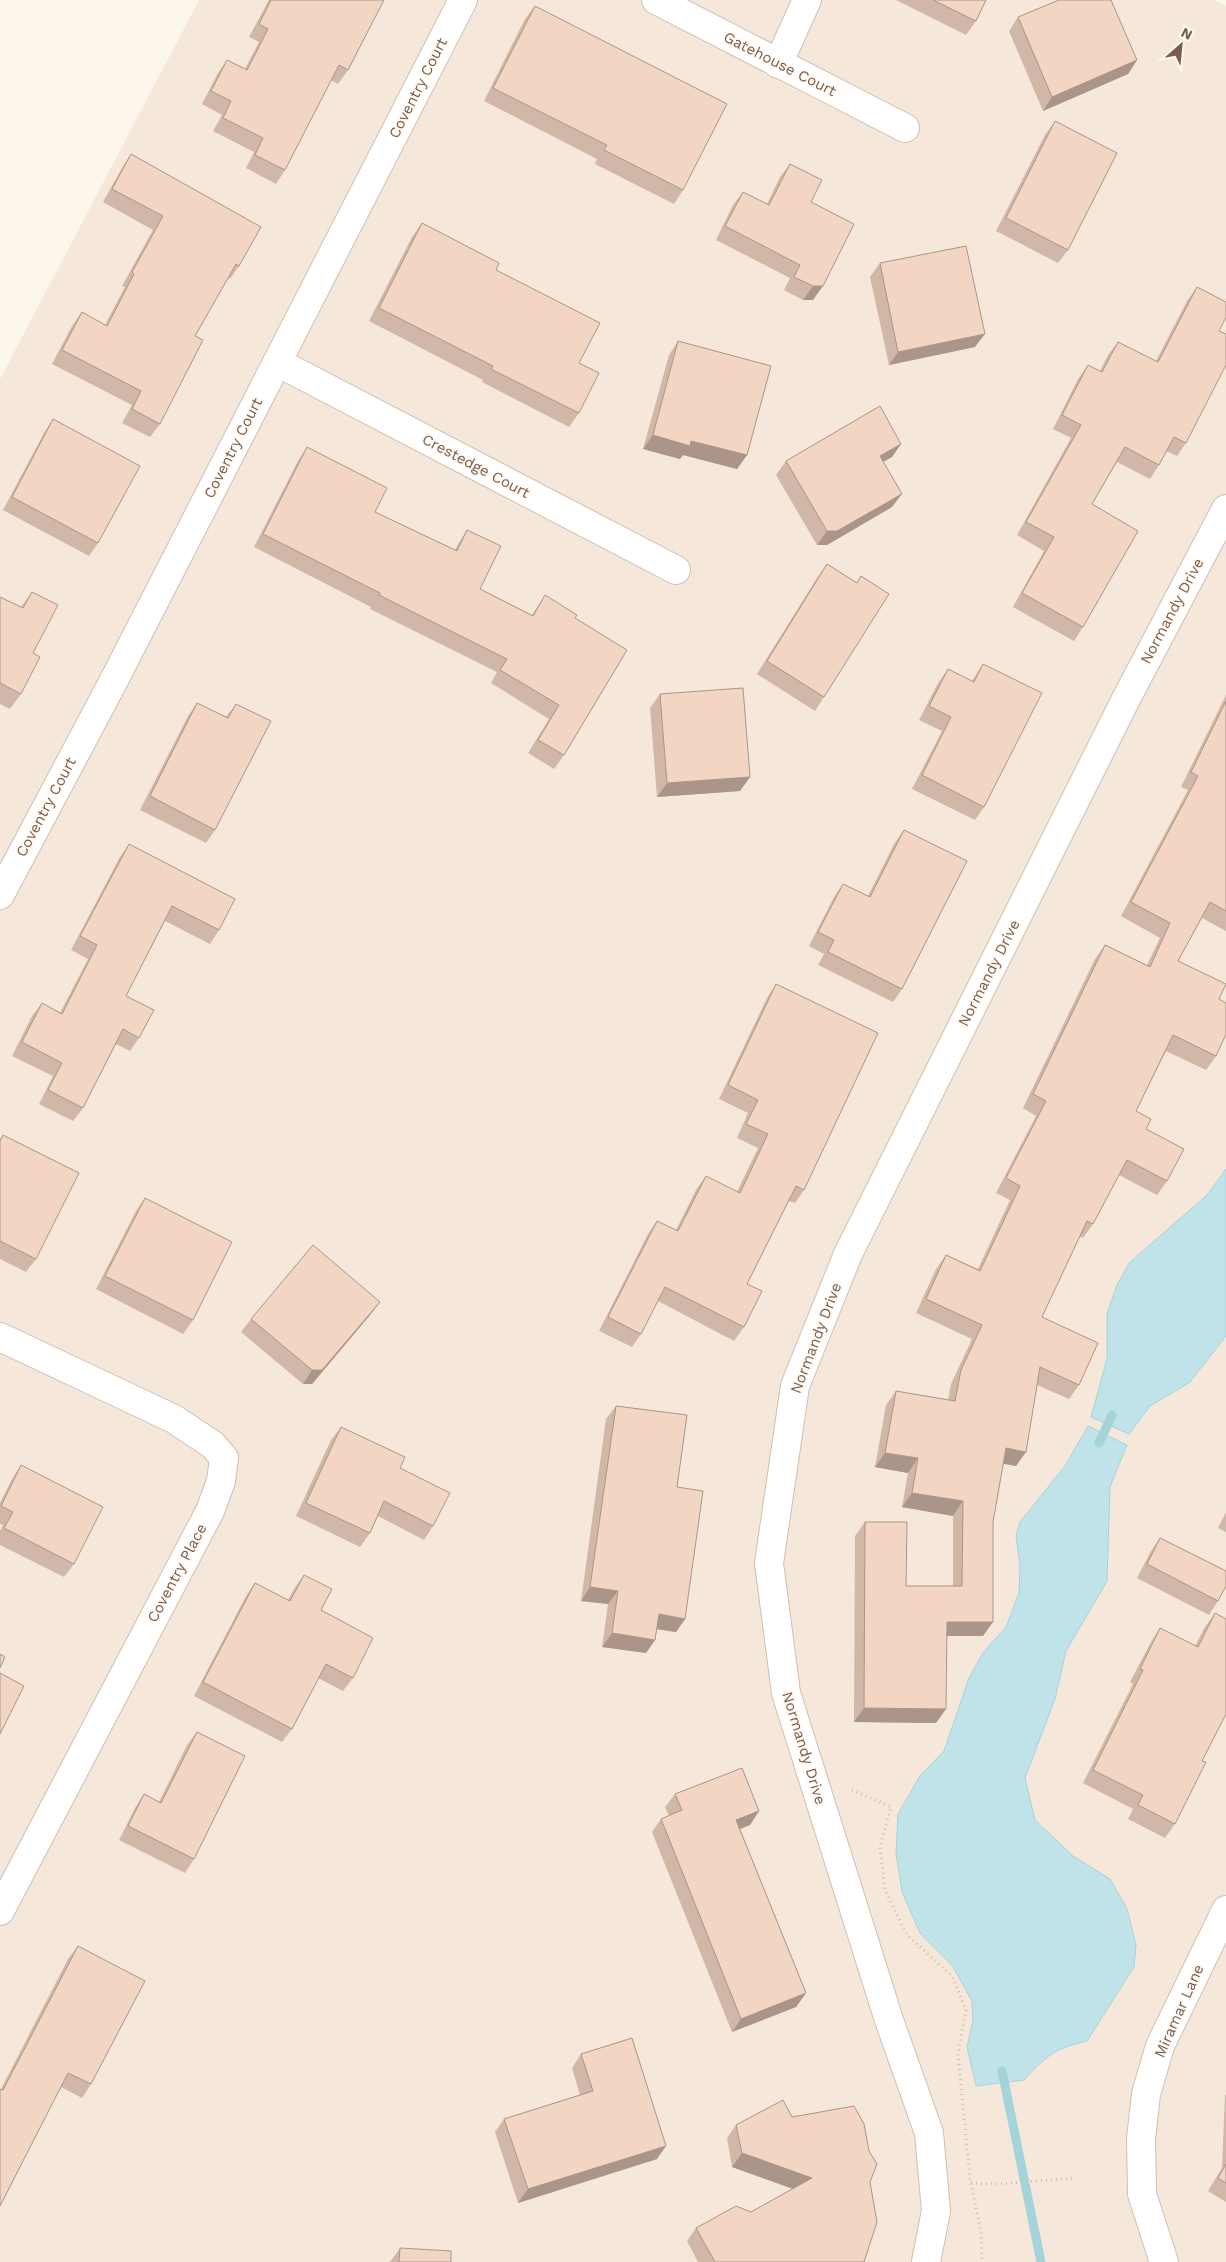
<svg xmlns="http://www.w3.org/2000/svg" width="1226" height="2262" font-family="'Work Sans',sans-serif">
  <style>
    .residential { fill: #f5e8da }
    .water { fill: #bfe3e8; stroke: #a5d3da }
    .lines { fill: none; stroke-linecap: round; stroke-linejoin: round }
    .stream { stroke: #a5d3da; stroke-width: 9 }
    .minor-casing { stroke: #d1beb0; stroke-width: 30 }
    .path { stroke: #d9b8a5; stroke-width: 3; stroke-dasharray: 1 4; stroke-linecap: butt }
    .minor { stroke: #fff; stroke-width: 28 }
    .wall { fill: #d1b7a8 }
    .shaded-wall { fill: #aa9588 }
    .building { fill: #f3d5c3; stroke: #aa9588 }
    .labels { text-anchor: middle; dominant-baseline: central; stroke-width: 4; stroke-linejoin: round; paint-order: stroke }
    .street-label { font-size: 15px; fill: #7a5c4d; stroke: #fffaf3 }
  </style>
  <rect width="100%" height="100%" fill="#fdf6ec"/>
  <path class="residential" d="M 199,0 L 1214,0 L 1226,6 L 1226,2262 L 0,2262 L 0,379 Z"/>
  <path class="water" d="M 1226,1169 L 1226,1336 L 1190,1382 L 1150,1406 L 1129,1434 L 1091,1417 L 1107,1359 L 1107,1314 L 1117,1285 L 1130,1262 L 1207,1195 Z
    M 1088,1426 L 1127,1445 L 1110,1487 L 1107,1581 L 1066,1651 L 1055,1699 L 1025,1778 L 1035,1820 L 1073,1856 L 1110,1879 L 1127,1909 L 1136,1945 L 1134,1967 L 1087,2041 C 1055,2048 1046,2056 1024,2080 L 976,2086 L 967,2047 L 973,2020 L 972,2001 L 952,1965 L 920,1933 L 902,1892 L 896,1853 L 898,1814 L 920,1776 L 944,1751 L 969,1678 L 983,1653 L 1006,1627 L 1019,1593 L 1020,1565 L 1016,1536 L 1020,1522 L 1065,1466 Z"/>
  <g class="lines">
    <path class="stream" d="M 1099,1443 L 1112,1415
      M 1002,2071 L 1041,2262"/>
    <defs>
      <path id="minor" d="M 656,0 L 905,128
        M 778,64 L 807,0
        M 277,362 L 676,570
        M 0,895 L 112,684 L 463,0
        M 0,1337 L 174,1419 L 213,1445 L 224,1458 L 221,1481 L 210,1511 L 0,1911
        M 926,2262 L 936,2211 L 929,2133 L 889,2020 L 786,1693 L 769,1563 L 795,1386 L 848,1254 L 1126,699 L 1226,509
        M 1164,2262 L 1142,2194 L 1141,2139 L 1146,2094 L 1160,2046 L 1226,1910"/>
    </defs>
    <use href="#minor" class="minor-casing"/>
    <path class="path" d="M 852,1790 L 891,1807 L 880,1846 L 885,1890 L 907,1935 L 952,1976 L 966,2010 L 958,2055 L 970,2179 L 981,2231 L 982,2262
      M 971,2183 L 996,2184 L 1075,2178"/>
    <use href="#minor" class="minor"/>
  </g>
  <path class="wall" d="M 269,0 L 384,0 L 348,70 L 338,84 L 331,80 L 285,170 L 276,184 L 246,168 L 254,152 L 213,131 L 222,115 L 202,104 L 218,73 L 227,60 L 245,69 L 259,42 L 249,37 Z
    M 896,0 L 986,0 L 976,21 L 966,35 Z
    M 535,6 L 683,190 L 674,204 L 595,164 L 597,159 L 484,101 L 525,19 Z
    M 1018,17 L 1137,60 L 1128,74 L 1043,111 L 1009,31 Z
    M 1055,121 L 1068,250 L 1058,263 L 996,231 L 1045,135 Z
    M 131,154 L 239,266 L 230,279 L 228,278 L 195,336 L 160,424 L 150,437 L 122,423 L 132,405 L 52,364 L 72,326 L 82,312 L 105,325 L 125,287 L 122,286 L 153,230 L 103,202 L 122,168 Z
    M 790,164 L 811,202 L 813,300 L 803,300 L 784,290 L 790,278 L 716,240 L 733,205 L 743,192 L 767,204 L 780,177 Z
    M 422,223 L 496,270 L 579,413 L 569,427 L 482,382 L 483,380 L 369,321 L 412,237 Z
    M 880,263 L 975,347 L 889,365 L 870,277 Z
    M 1197,287 L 1219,331 L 1186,443 L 1177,456 L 1166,451 L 1159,465 L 1150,479 L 1117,462 L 1092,504 L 1083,627 L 1074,641 L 1013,607 L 1044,551 L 1017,535 L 1071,438 L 1053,429 L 1078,379 L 1088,365 L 1100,371 L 1108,355 L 1118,342 L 1156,361 L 1187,301 Z
    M 678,341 L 747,455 L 737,469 L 683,455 L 680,459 L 643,449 L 669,355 Z
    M 53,419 L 98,543 L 89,556 L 3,510 L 44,433 Z
    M 901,444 L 892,457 L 883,462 L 892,507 L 827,545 L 817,545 L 776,475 L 786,461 Z
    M 307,447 L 375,512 L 455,550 L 458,544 L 467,530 L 480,589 L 532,615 L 545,595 L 575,618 L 564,755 L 554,769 L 528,753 L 549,719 L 491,683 L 497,672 L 370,609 L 371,607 L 254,547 L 298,461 Z
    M 827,564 L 857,583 L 861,576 L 824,697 L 815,711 L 757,674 L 817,578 Z
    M 32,592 L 33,653 L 21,694 L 10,709 L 0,704 L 0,597 L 21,607 Z
    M 983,664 L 984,807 L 975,820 L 912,789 L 942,731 L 919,720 L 938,683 L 948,669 L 972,681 Z
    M 660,694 L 750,777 L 740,791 L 657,797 L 650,708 Z
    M 1226,695 L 1226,931 L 1202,918 L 1178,961 L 1219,999 L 1216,1056 L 1206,1070 L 1166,1051 L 1136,1111 L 1146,1129 L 1167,1181 L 1157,1195 L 1119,1175 L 1093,1224 L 1083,1238 L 1079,1236 L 1042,1317 L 1079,1385 L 1069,1399 L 1037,1385 L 1016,1466 L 1003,1464 L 993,1522 L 983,1636 L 947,1636 L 936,1723 L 854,1722 L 855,1536 L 865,1522 L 906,1586 L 953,1586 L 953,1516 L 902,1507 L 908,1473 L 875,1467 L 886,1405 L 896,1391 L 948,1400 L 951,1384 L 972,1339 L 916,1313 L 936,1269 L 946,1255 L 978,1269 L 1010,1200 L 996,1193 L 1036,1116 L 1023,1108 L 1095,959 L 1105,945 L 1147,965 L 1160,938 L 1121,916 L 1188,790 L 1181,787 Z
    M 197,703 L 226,717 L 236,704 L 215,830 L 206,843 L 140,810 L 188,716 Z
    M 904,830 L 902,989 L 893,1002 L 818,965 L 824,954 L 809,946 L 834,897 L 843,884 L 868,896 L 894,844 Z
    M 129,844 L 219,930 L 210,944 L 165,921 L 126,996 L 139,1038 L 130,1051 L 116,1044 L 83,1108 L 73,1121 L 39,1104 L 53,1076 L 12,1056 L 32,1016 L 42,1003 L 60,1013 L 88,959 L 71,950 L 120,857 Z
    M 776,984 L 804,1190 L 795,1203 L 789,1201 L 747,1284 L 744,1327 L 734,1341 L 658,1301 L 641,1334 L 632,1347 L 599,1331 L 648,1234 L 657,1221 L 676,1230 L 696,1190 L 706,1176 L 737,1192 L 758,1148 L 737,1138 L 748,1113 L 719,1099 L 767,998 Z
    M 3,1135 L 36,1259 L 26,1272 L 0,1259 L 0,1139 Z
    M 145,1198 L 193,1320 L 183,1334 L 96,1289 L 136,1211 Z
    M 380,1302 L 370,1315 L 312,1384 L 303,1384 L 241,1332 L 251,1319 Z
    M 616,1406 L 677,1487 L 685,1619 L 676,1632 L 657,1629 L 655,1640 L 646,1653 L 602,1647 L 608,1604 L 581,1601 L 606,1419 Z
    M 341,1427 L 400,1468 L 433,1526 L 424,1540 L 378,1516 L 370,1533 L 360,1547 L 296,1516 L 331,1440 Z
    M 21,1465 L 74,1564 L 64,1577 L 0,1545 L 0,1531 L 3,1525 L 0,1524 L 0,1503 L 12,1479 Z
    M 1226,1512 L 1226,1532 L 1218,1528 Z
    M 1160,1538 L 1218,1601 L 1209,1615 L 1137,1578 L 1151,1551 Z
    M 304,1575 L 321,1610 L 353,1678 L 343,1691 L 318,1678 L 292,1729 L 282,1742 L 194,1696 L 246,1596 L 255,1583 L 288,1600 L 294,1589 Z
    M 1215,1613 L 1202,1761 L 1175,1824 L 1165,1838 L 1128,1819 L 1133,1809 L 1083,1783 L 1133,1684 L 1130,1682 L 1151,1642 L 1160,1628 L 1195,1646 L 1205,1627 Z
    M 197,1732 L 194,1859 L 185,1873 L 119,1840 L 135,1808 L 144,1794 L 159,1802 L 187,1745 Z
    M 675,1794 L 759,1811 L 750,1825 L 740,1829 L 806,1993 L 796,2007 L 732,2032 L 652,1832 L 661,1819 L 669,1816 L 665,1807 Z
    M 78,1946 L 91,2084 L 82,2098 L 61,2087 L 0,2206 L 1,2089 L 68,1959 Z
    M 581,2054 L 657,2159 L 518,2203 L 495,2132 L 504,2119 L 580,2095 L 572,2068 Z
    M 1226,2094 L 1226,2202 L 1208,2191 L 1222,2168 L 1225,2095 Z
    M 792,2117 L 870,2182 L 864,2262 L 698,2262 L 687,2241 L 696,2228 L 751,2212 L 793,2189 L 732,2167 L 727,2138 L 736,2125 Z
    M 400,2248 L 451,2262 L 390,2262 Z"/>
  <path class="shaded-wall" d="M 1137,60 L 1128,74 L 1043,111 L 1052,97 Z
    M 813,286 L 823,286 L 813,300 L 803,300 Z
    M 985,334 L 975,347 L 889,365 L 898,352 Z
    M 653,435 L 691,441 L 747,455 L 737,469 L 683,455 L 680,459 L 643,449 Z
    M 901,444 L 892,457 L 870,469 L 880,456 Z
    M 902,494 L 892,507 L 827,545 L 817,545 L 827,531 Z
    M 750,777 L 740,791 L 657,797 L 667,783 Z
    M 380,1302 L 370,1315 L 312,1384 L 303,1384 L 312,1370 Z
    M 1006,1448 L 1026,1452 L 1016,1466 L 996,1462 Z
    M 885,1453 L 918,1458 L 908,1473 L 875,1467 Z
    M 912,1493 L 963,1501 L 953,1516 L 902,1507 Z
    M 590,1587 L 618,1591 L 608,1604 L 581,1601 Z
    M 659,1614 L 685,1619 L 676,1632 L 649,1628 Z
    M 947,1622 L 993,1622 L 983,1636 L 937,1636 Z
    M 612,1633 L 655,1640 L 646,1653 L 602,1647 Z
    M 864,1708 L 946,1709 L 936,1723 L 854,1722 Z
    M 759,1811 L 750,1825 L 727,1834 L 736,1820 Z
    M 806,1993 L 796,2007 L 732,2032 L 741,2019 Z
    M 666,2146 L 657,2159 L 518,2203 L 528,2189 Z
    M 742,2153 L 812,2178 L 802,2192 L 732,2167 Z"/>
  <path class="building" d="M 271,0 L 384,0 L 348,70 L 339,65 L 285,170 L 255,155 L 263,138 L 223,118 L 231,101 L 211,91 L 227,60 L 247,70 L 268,29 L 259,24 Z
    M 933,0 L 986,0 L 976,21 Z
    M 1059,0 L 1111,0 L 1137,60 L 1052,97 L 1018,17 Z
    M 535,6 L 727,104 L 683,190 L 604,150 L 607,145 L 493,88 Z
    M 1055,121 L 1117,153 L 1068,250 L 1006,218 Z
    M 131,154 L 261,227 L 239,266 L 236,264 L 195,336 L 203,340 L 160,424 L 132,409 L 141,391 L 62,350 L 82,312 L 107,326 L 134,274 L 132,272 L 163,216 L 112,189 Z
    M 790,164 L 822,180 L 811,202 L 854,224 L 823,286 L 813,286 L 794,277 L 800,265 L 725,226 L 743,192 L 769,205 Z
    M 422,223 L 499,263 L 496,270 L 600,323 L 579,363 L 599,373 L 579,413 L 491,369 L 493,366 L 379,308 Z
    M 966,246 L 985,334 L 898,352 L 880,263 Z
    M 1197,287 L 1226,302 L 1226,317 L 1219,331 L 1226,334 L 1226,365 L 1186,443 L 1174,437 L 1159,465 L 1125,447 L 1092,504 L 1138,531 L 1083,627 L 1022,593 L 1054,537 L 1026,522 L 1081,425 L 1062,415 L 1088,365 L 1102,372 L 1118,342 L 1158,362 Z
    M 678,341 L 771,366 L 747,455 L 691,441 L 690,446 L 653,435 Z
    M 880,406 L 901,444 L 880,456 L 902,494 L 837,531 L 827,531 L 786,461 Z
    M 53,419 L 140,466 L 98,543 L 12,497 Z
    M 307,447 L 387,488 L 375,512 L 457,551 L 467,530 L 501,546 L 480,589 L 533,616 L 545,595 L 577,615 L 575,618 L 627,650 L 564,755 L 538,740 L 559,705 L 500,670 L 507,659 L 379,595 L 380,593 L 263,534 Z
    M 827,564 L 857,583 L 861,576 L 889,594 L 824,697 L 767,661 Z
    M 32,592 L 58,605 L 33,653 L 40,657 L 21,694 L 0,683 L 0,597 L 23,608 Z
    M 983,664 L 1042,693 L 984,807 L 922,775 L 951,717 L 929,706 L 948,669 L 974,682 Z
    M 743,688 L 750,777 L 667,783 L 660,694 Z
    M 1226,701 L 1226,911 L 1210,902 L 1178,961 L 1226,984 L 1219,999 L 1226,1003 L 1226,1034 L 1216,1056 L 1173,1035 L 1136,1111 L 1151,1119 L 1146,1129 L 1184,1149 L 1167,1181 L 1127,1160 L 1093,1224 L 1087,1221 L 1042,1317 L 1098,1343 L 1079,1385 L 1040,1367 L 1026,1452 L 1006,1448 L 993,1522 L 993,1622 L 947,1622 L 946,1709 L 864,1708 L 865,1522 L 907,1522 L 906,1586 L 962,1586 L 963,1501 L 912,1493 L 918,1458 L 885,1453 L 896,1391 L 955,1401 L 961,1370 L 982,1325 L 926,1299 L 946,1255 L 980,1271 L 1020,1186 L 1006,1178 L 1046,1101 L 1033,1094 L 1105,945 L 1150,967 L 1170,923 L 1131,902 L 1198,776 L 1191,772 Z
    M 197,703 L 228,718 L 236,704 L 271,721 L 215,830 L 150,796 Z
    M 904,830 L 967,861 L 902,989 L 828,952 L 834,940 L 818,932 L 843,884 L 870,897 Z
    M 129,844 L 235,899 L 219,930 L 172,906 L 126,996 L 154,1010 L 139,1038 L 123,1029 L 83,1108 L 48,1090 L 62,1063 L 22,1042 L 42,1003 L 62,1014 L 97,945 L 80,936 Z
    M 776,984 L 878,1033 L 804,1190 L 796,1186 L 747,1284 L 762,1291 L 744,1327 L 665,1287 L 641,1334 L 608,1317 L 657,1221 L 678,1231 L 706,1176 L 740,1193 L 768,1134 L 746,1124 L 758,1100 L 728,1085 Z
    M 3,1135 L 79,1173 L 36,1259 L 0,1241 L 0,1141 Z
    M 145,1198 L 232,1242 L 193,1320 L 105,1276 Z
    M 313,1245 L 380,1302 L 322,1370 L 312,1370 L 251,1319 Z
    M 616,1406 L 687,1415 L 677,1487 L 703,1491 L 685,1619 L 659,1614 L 655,1640 L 612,1633 L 618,1591 L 590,1587 Z
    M 341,1427 L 405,1457 L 400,1468 L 450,1493 L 433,1526 L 384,1501 L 370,1533 L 306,1503 Z
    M 21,1465 L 103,1507 L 74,1564 L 4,1528 L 13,1512 L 1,1506 Z
    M 1160,1538 L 1226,1571 L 1226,1586 L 1218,1601 L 1147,1564 Z
    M 304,1575 L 332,1589 L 321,1610 L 373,1638 L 353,1678 L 326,1664 L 292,1729 L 203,1682 L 255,1583 L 290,1601 Z
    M 1215,1613 L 1226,1619 L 1226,1714 L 1202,1761 L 1206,1762 L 1175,1824 L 1138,1805 L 1143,1795 L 1093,1770 L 1143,1670 L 1140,1669 L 1160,1628 L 1198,1647 Z
    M 0,1654 L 5,1657 L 0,1668 Z
    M 0,1673 L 24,1686 L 0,1734 Z
    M 197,1732 L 245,1756 L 194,1859 L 128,1826 L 144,1794 L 161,1803 Z
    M 742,1768 L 759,1811 L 736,1820 L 806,1993 L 741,2019 L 661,1819 L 682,1810 L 675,1794 Z
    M 78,1946 L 145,1981 L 91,2084 L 68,2073 L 0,2206 L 0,2091 L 1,2089 L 3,2090 Z
    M 632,2038 L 666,2146 L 528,2189 L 504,2119 L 593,2091 L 581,2054 Z
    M 783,2100 L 792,2117 L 854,2106 L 864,2124 L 869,2151 L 877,2164 L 870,2182 L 877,2222 L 864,2262 L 715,2262 L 696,2228 L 736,2206 L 751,2212 L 812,2178 L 742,2153 L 736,2125 Z
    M 1226,2164 L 1226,2183 L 1218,2178 Z
    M 400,2248 L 451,2251 L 451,2262 L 399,2262 Z"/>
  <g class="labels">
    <g class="street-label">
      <text transform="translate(780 64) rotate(27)">Gatehouse Court</text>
      <text transform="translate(418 88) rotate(-63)">Coventry Court</text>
      <text transform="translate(233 448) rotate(-63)">Coventry Court</text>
      <text transform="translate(476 466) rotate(28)">Crestedge Court</text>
      <text transform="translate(1172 611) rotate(-62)">Normandy Drive</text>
      <text transform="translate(46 807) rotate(-62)">Coventry Court</text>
      <text transform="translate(989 973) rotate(-63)">Normandy Drive</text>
      <text transform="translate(816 1338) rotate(-69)">Normandy Drive</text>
      <text transform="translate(177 1573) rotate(-62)">Coventry Place</text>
      <text transform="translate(804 1748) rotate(73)">Normandy Drive</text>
      <text transform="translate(1179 2011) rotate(-66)">Miramar Lane</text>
    </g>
  </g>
  <g transform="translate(1181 45) rotate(27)" stroke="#fffaf3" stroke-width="4" paint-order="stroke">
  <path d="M0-4L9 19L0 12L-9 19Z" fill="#7a5c4d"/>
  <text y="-8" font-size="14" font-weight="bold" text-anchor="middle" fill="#7a5c4d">N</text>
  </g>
</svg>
